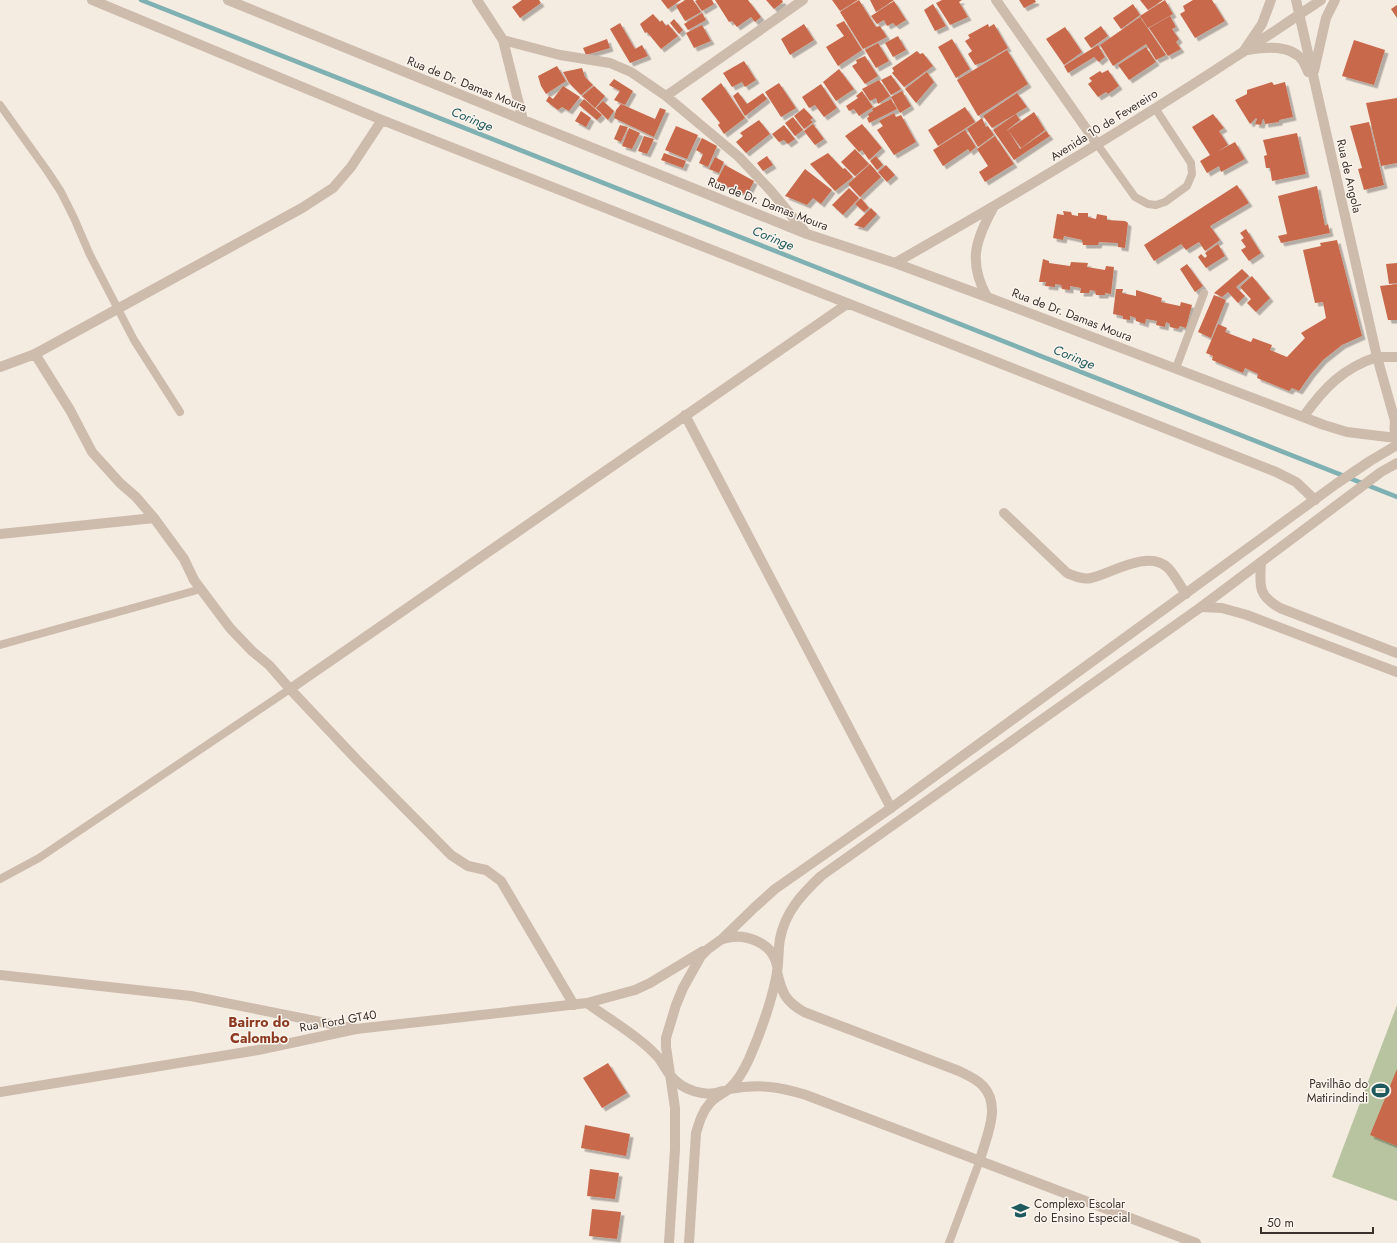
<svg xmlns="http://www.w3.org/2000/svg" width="1397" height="1243" font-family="Jost,sans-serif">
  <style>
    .green { fill: #b8c4a0 }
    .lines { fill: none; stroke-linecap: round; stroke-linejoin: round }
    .stream { stroke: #7fb0b2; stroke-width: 4.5 }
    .building { fill: #c8694b; filter: url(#shadow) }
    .service { stroke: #cdbbac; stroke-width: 8 }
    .minor { stroke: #cdbbac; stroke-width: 10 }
    .tertiary { stroke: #cdbbac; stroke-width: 10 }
    .labels { text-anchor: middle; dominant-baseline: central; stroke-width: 3; stroke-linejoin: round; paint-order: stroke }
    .street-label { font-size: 12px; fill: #3b302b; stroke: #fbf5ee }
    .poi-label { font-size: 12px; fill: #3b302b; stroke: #fbf5ee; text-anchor: end }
    .water-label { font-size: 13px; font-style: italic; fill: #1f5a5e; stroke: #fbf5ee }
    .quarter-label { font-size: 14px; font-weight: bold; fill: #8c3b22; stroke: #fbf5ee }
  </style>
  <defs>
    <filter id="shadow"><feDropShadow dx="3.5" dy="3.5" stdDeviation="0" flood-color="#0004"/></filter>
  </defs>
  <rect width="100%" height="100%" fill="#f4ebe1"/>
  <path class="green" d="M 1397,1005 L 1397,1201 L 1332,1177 Z"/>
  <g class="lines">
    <path class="stream" d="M 141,0 L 1397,497"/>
  </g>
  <path class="building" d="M 522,0 L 539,0 L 541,3 L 520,18 L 512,7 Z
    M 661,0 L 681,0 L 668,9 Z
    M 685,0 L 693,0 L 701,12 L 685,21 L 676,6 Z
    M 697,0 L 712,0 L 714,4 L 702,11 L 695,1 Z
    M 715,0 L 748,0 L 761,17 L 755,22 L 751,17 L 737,27 L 732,21 L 729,22 Z
    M 766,0 L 782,0 L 783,2 L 774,9 Z
    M 832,0 L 858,0 L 840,11 Z
    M 859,0 L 876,27 L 880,26 L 887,37 L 863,49 L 840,12 Z
    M 870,0 L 894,0 L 876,12 Z
    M 942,0 L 962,0 L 959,2 L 968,17 L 950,25 L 936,3 Z
    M 1019,0 L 1035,0 L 1036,2 L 1024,8 Z
    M 1140,0 L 1163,0 L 1148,10 Z
    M 1165,0 L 1173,14 L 1148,28 L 1140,16 Z
    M 1193,0 L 1212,0 L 1225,21 L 1195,38 L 1180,14 L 1185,11 L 1183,6 Z
    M 894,1 L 906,20 L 896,26 L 893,23 L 887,26 L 884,20 L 877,24 L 871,16 Z
    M 933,4 L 946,26 L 935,31 L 924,10 Z
    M 1133,4 L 1140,15 L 1121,29 L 1113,18 Z
    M 1397,5 L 1397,18 L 1391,9 Z
    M 702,13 L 706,20 L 688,30 L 684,24 Z
    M 653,14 L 660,22 L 662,20 L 666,26 L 668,24 L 678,36 L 661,49 L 647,32 L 645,33 L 640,24 Z
    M 1170,16 L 1176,27 L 1172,29 L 1179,39 L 1176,42 L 1181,49 L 1168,56 L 1149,28 Z
    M 1140,17 L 1166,55 L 1156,60 L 1146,44 L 1113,66 L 1100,45 Z
    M 674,19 L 683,30 L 679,34 L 670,23 Z
    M 844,21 L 862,50 L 838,66 L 826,47 L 844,36 L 836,25 Z
    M 620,23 L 635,49 L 642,45 L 648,56 L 630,63 L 610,29 Z
    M 804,24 L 814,40 L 790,55 L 781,39 Z
    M 988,24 L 989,27 L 994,24 L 1008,48 L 984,62 L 975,65 L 968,54 L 972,51 L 965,41 L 970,38 L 968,35 Z
    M 702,25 L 711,41 L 694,48 L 686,33 Z
    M 1101,26 L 1108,36 L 1091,48 L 1084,38 Z
    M 1065,27 L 1082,52 L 1064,65 L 1046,39 Z
    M 898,36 L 906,50 L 893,57 L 885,43 Z
    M 607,39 L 610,48 L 586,55 L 583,48 Z
    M 952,39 L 970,69 L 956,78 L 938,47 Z
    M 1354,40 L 1385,50 L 1374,85 L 1342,76 Z
    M 878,43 L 889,61 L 876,68 L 865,50 Z
    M 1098,45 L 1105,57 L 1099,62 L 1094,57 L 1068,73 L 1064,66 Z
    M 1146,47 L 1156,62 L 1129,80 L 1118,65 Z
    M 1007,50 L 1028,84 L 978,116 L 957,80 Z
    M 917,51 L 920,54 L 923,53 L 933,66 L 904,87 L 892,73 L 894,71 L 892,68 Z
    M 865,56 L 878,76 L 865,84 L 852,66 L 857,63 L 856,60 Z
    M 744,61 L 756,80 L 745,87 L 742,82 L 732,87 L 723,73 Z
    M 557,66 L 566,81 L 546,94 L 541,86 L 538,76 Z
    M 582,68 L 585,77 L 593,85 L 581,95 L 569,83 L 563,72 Z
    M 839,69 L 854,89 L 836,101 L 823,82 Z
    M 1108,70 L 1119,86 L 1108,94 L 1106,92 L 1098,97 L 1088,84 L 1092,81 L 1089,78 L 1100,71 L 1102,73 Z
    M 927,72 L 934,82 L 916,103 L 905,89 Z
    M 891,75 L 901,89 L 891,95 L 881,80 Z
    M 614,79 L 633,91 L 625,105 L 614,100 L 620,91 L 609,85 Z
    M 879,80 L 890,96 L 878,104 L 876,98 L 870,101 L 862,89 Z
    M 1272,82 L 1274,85 L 1285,82 L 1293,117 L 1279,120 L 1279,122 L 1265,124 L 1264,119 L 1263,119 L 1261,125 L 1255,124 L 1257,119 L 1256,118 L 1250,124 L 1235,100 L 1247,94 L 1247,90 Z
    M 721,83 L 745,118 L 724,134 L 718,125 L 720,123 L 701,99 Z
    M 779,83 L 796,108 L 781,117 L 765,92 Z
    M 821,84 L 837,108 L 824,117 L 815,105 L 809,108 L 802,97 Z
    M 563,86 L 580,97 L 569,111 L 562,107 L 558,110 L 546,101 L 549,96 L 553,99 Z
    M 594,86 L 605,96 L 595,108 L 582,96 Z
    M 862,91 L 873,107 L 859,116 L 854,109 L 849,111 L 846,106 L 858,98 L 856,96 Z
    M 902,91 L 911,106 L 900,113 L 891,97 Z
    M 738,92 L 747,104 L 763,93 L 767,99 L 745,116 L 733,96 Z
    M 1017,93 L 1027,107 L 992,128 L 983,116 Z
    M 1397,98 L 1397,163 L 1381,166 L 1366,103 Z
    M 584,99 L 602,115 L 597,120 L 579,105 Z
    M 891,99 L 897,109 L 869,123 L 867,118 L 869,117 L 868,114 L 873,111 L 872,109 Z
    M 603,101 L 614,111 L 608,120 L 596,108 Z
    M 621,104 L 655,119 L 660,108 L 666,110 L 654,137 L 614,118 L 616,110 Z
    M 965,107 L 975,122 L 938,146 L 928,130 Z
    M 804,108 L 813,118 L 810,120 L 813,122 L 804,129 L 794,116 Z
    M 581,111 L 591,118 L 586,127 L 575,121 Z
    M 1034,112 L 1045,130 L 1021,148 L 1008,130 Z
    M 894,113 L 896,117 L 901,115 L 916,142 L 894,155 L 877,130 L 883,126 L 879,121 Z
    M 1016,114 L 1020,120 L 1006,131 L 1008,130 L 1020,149 L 1046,131 L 1050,136 L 1014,160 L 993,130 Z
    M 1213,114 L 1224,128 L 1219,131 L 1228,145 L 1217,152 L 1235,142 L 1245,159 L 1221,172 L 1219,166 L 1207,173 L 1200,161 L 1210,155 L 1192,127 Z
    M 793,117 L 803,130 L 795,136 L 785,123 Z
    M 982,118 L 986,127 L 988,126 L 994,135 L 978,147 L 967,129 Z
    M 759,120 L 770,134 L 746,153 L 736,142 L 743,136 L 740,133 Z
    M 1369,122 L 1384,185 L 1364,190 L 1358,169 L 1362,168 L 1350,126 Z
    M 813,124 L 824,139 L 815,145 L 804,131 Z
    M 862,124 L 882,148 L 869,160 L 862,150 L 859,152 L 845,136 Z
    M 620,125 L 628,127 L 621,142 L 614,139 Z
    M 784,125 L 795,139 L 788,144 L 784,140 L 779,142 L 772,134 Z
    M 676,126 L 698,135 L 687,159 L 665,150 Z
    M 629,128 L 640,133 L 632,149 L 622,146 Z
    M 965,130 L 976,147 L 970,152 L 968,149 L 943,166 L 933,150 Z
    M 1297,133 L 1306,174 L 1272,181 L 1270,168 L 1266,168 L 1264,156 L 1267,155 L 1263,140 Z
    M 644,136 L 654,139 L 647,154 L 638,151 Z
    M 995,136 L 1014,164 L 985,182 L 979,172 L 988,166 L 977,149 Z
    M 702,138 L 717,146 L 708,167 L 699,163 L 703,154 L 696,150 Z
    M 855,149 L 869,164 L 855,176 L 841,162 Z
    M 664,153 L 686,161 L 683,168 L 661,160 Z
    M 828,153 L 843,169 L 845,168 L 853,177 L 835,191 L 810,164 Z
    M 767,156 L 773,165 L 763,171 L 757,163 Z
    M 876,156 L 883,165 L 877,170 L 870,161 Z
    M 715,157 L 724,162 L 719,173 L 709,169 Z
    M 870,164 L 881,177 L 860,197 L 848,184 Z
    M 725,165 L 754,181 L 747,195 L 716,182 Z
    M 886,165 L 895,175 L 887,182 L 878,172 Z
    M 805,169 L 832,190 L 821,204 L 813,198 L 807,205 L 785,196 Z
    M 1237,185 L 1249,203 L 1210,226 L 1220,240 L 1205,251 L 1199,242 L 1186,250 L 1181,244 L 1154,261 L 1144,245 Z
    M 1317,186 L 1325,226 L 1328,224 L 1330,233 L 1281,243 L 1278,236 L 1287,234 L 1278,196 Z
    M 849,188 L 859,198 L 843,215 L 832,205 Z
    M 861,198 L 869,208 L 864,212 L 855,204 Z
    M 871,208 L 877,214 L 864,228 L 854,225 Z
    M 1063,211 L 1071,212 L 1072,215 L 1078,216 L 1078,213 L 1088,213 L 1088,217 L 1096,219 L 1097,214 L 1107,216 L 1107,220 L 1125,221 L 1128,223 L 1125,248 L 1118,247 L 1118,243 L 1099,242 L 1098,245 L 1083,245 L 1082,240 L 1064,236 L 1063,240 L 1053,238 L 1057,214 L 1064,215 Z
    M 1246,229 L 1261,253 L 1249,261 L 1241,250 L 1246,247 L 1241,240 L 1244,238 L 1240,233 Z
    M 1337,240 L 1362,336 L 1342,345 L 1323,360 L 1311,374 L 1299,391 L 1292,388 L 1289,391 L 1257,378 L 1258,374 L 1245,368 L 1243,373 L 1212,360 L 1213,356 L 1206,353 L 1218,324 L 1227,328 L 1225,332 L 1251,342 L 1253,338 L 1272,345 L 1270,350 L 1287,357 L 1305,338 L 1301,333 L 1326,318 L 1323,302 L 1315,303 L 1303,250 L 1321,246 L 1320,243 Z
    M 1218,244 L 1225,256 L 1206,268 L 1198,257 L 1201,254 L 1205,258 L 1207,256 L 1205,253 Z
    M 1043,259 L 1049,261 L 1049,263 L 1070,266 L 1071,262 L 1088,263 L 1087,267 L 1105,270 L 1106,266 L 1114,267 L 1111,294 L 1105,293 L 1105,295 L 1096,295 L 1095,291 L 1090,290 L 1089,293 L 1080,293 L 1081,288 L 1070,286 L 1070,290 L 1062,289 L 1061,285 L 1055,284 L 1055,287 L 1045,286 L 1046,282 L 1039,282 Z
    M 1397,263 L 1397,283 L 1389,284 L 1386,264 Z
    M 1187,264 L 1203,286 L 1195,292 L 1180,269 Z
    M 1242,269 L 1249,276 L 1236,287 L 1245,296 L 1238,303 L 1228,292 L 1222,297 L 1214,293 Z
    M 1252,276 L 1270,298 L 1256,312 L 1247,303 L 1251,299 L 1240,287 Z
    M 1397,284 L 1397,320 L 1388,320 L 1380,286 Z
    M 1116,289 L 1123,289 L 1122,293 L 1136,296 L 1136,290 L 1162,298 L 1161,302 L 1180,306 L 1181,302 L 1192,305 L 1186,328 L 1180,326 L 1178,329 L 1170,327 L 1170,324 L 1166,322 L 1165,327 L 1156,325 L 1157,321 L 1146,319 L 1145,324 L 1136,321 L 1136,318 L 1130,316 L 1130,320 L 1123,319 L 1123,316 L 1113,314 Z
    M 1214,295 L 1226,300 L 1211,338 L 1198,332 Z
    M 608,1063 L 627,1093 L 602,1108 L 583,1078 Z
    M 1397,1069 L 1397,1146 L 1370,1135 Z
    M 585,1125 L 630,1134 L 626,1156 L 581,1148 Z
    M 590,1169 L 619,1173 L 615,1199 L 587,1196 Z
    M 592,1209 L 621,1212 L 617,1239 L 589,1236 Z"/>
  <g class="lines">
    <path class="service" d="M 0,105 L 48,172 L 61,192 L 74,218 L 90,255 L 134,340 L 180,412
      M 1097,144 L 1135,197 L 1148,204 L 1156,205 L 1165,202 L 1187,186 L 1192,174 L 1191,163 L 1155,108
      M 1176,368 L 1204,293
      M 0,645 L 201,589
      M 0,879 L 39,858 L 290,689
      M 949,1243 L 980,1160"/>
    <path class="minor" d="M 92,0 L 382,120 L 1276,472 L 1296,482 L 1315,500
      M 228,0 L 523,120 L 807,234 L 895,263 L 987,297 L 1324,425 L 1347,432 L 1396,438
      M 477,0 L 503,40 L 523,120
      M 996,0 L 1097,144
      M 503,40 L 560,55 L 610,63 L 631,72 L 666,96 L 739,157 L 771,191 L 805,232
      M 666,96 L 803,0
      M 895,263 C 1033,185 1169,103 1300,14
      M 987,297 C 968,262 975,241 993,208
      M 35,354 L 70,410 L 92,452 L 120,483 L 136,497 L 154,518 L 184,559 L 194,580 L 230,628 L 252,651 L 269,665 L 290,689 L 357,760 L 451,855 L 468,866 L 486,870 L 501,881 L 574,1005
      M 0,367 L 35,354 L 302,208 L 333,188 L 351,167 L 382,120
      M 685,415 L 891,808
      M 1304,416 C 1324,388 1343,368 1377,357
      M 1004,513 L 1067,573 C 1075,576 1082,580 1091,578 C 1112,573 1149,549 1168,568 C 1175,575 1180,586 1186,594
      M 0,534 L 154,518
      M 1261,562 C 1260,585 1257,595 1280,608 L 1397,653
      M 1201,607 L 1222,608 L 1247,615 L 1397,672
      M 290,689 L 847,304
      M 777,972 C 782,993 785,1001 804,1012 L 959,1071 C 967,1075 977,1079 983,1086 C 1002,1106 986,1137 980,1160
      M 0,975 L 191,996 L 356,1029
      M 729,1089 C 758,1084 777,1086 806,1095 L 1196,1243"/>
    <path class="tertiary" d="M 1296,0 L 1377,357 L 1395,421
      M 1300,14 L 1321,0
      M 1247,50 C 1265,47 1291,44 1303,61 C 1305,65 1307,69 1308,72
      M 1243,52 L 1262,24 L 1271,0
      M 1314,71 L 1326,18 L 1335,0
      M 1377,357 L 1397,357
      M 1396,416 C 1394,424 1394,434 1397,442
      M 723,939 C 744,932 773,942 777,966
      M 587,1003 C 606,1017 625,1028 643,1043 C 647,1046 652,1051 656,1055 C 662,1061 665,1069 670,1075 C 682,1090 705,1098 723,1091
      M 0,1092 L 258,1050 L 356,1029 L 587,1003 L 635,990 L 650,983 L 703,951
      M 669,1243 L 675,1149 L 675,1108 L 666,1047 L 666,1038 L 676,1005 L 683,988 L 701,956 L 708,949 L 722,939 L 755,907 L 775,889 L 891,808 L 1336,484 L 1370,461 L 1397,445
      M 689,1243 L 696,1133 C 699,1123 702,1112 710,1103 C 715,1097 723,1094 729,1089 C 738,1081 744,1070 749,1059 C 760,1034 773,998 777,972 C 779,961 778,950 780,939 C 785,912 802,894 821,876 L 1201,607 L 1381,472 L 1397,463"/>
  </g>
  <defs>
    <symbol id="stadium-bare" viewBox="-9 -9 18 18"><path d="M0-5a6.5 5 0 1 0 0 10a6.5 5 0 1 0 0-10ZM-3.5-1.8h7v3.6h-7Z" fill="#1f5a5e" stroke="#fbf5ee" stroke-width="2.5" paint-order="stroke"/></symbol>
    <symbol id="school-bare" viewBox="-9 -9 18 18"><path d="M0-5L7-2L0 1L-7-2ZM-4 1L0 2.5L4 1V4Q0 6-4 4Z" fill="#1f5a5e" stroke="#fbf5ee" stroke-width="2.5" paint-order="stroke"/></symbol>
  </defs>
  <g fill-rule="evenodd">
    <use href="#stadium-bare" x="1368" y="1078" width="25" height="25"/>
    <use href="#school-bare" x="1008" y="1198" width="25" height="25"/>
  </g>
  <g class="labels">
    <g class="street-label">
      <text transform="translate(467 84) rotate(22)">Rua de Dr. Damas Moura</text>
      <text transform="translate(1104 125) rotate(-32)">Avenida 10 de Fevereiro</text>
      <text transform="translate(1349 176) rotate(77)">Rua de Angola</text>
      <text transform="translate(768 204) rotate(21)">Rua de Dr. Damas Moura</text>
      <text transform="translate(1072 315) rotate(21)">Rua de Dr. Damas Moura</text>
      <text transform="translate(338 1021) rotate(-10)">Rua Ford GT40</text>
    </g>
    <g class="poi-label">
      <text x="1368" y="1084">Pavilhão do<tspan x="1368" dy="14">Matirindindi</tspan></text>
      <text x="1034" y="1204" text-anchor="start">Complexo Escolar<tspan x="1034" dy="14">do Ensino Especial</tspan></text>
    </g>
    <g class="water-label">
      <text transform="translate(472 119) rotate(22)">Coringe</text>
      <text transform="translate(773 238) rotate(22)">Coringe</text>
      <text transform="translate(1074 357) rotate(22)">Coringe</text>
    </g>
    <g class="quarter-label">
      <text x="259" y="1022">Bairro do<tspan x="259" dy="16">Calombo</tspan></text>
    </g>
  </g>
  <path d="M1261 1227v6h112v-6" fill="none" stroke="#3b302b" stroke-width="2"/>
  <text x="1267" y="1227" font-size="12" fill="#3b302b" stroke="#fbf5ee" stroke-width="3" paint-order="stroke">50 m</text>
</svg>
